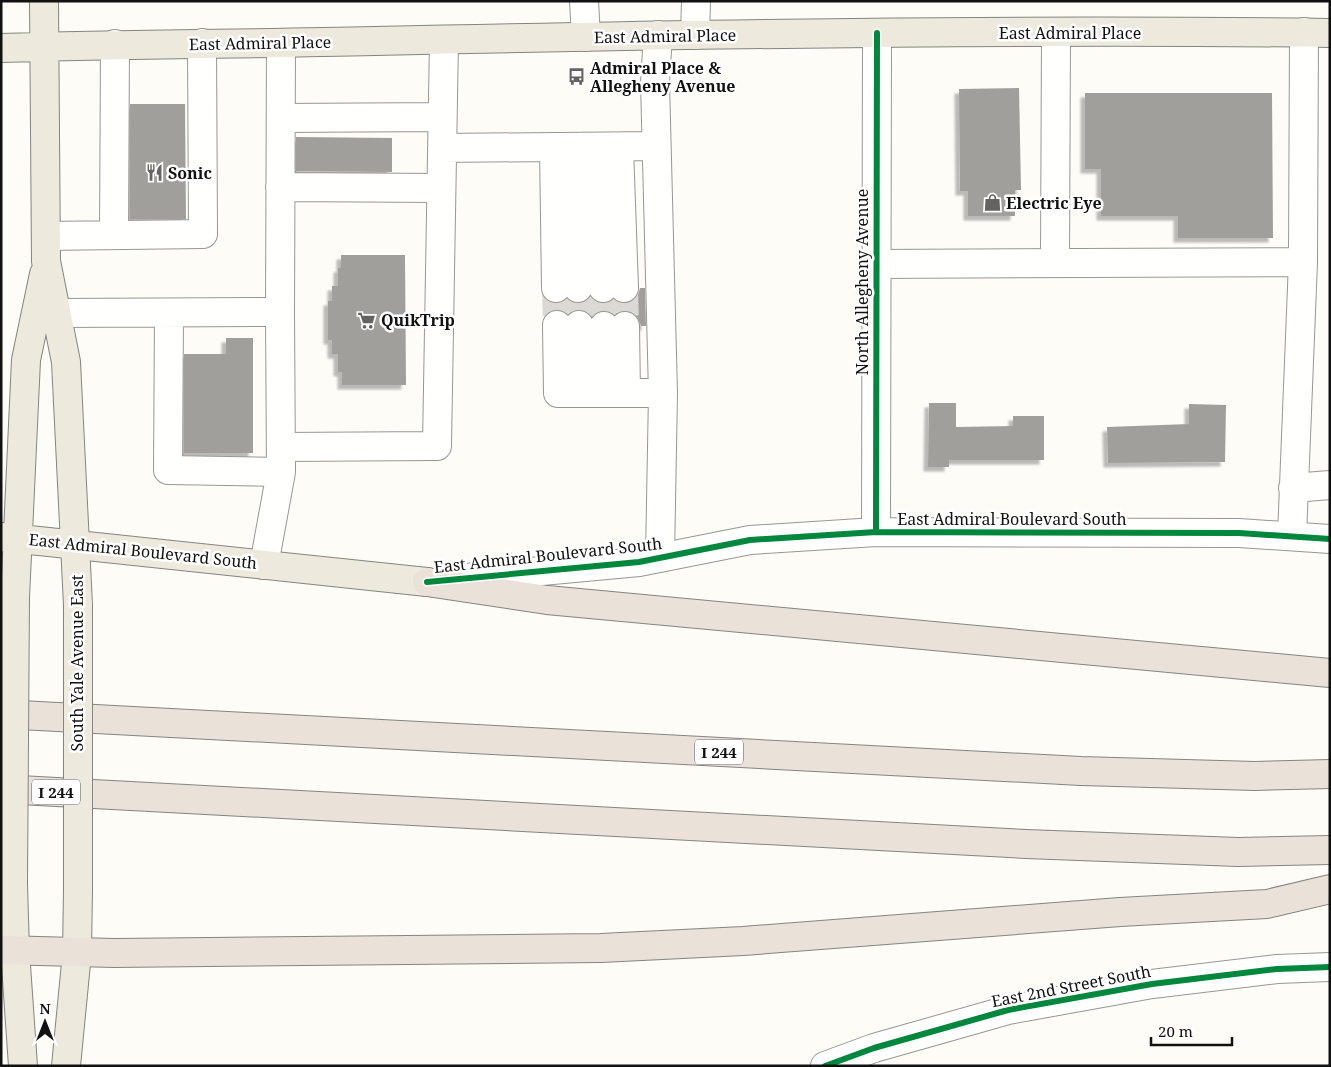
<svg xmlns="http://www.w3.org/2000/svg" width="1331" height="1067" font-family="'Noto Serif',serif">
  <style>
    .building { fill: #a19f9c; filter: url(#shadow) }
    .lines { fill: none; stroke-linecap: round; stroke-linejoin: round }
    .minor-tunnel { stroke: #dad9d4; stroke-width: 28; stroke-dasharray: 28 14; stroke-linecap: butt }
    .minor-casing { stroke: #979795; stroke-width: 30 }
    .major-casing { stroke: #858482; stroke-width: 30 }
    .highway-casing { stroke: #858482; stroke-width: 30 }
    .minor { stroke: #fffffe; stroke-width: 28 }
    .major { stroke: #ede9dc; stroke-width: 28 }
    .highway { stroke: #eae1d8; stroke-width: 28 }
    .major-bridge-casing { stroke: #858482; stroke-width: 30; stroke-linecap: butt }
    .major-bridge { stroke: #ede9dc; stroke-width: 28 }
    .cycleway-casing { stroke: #fff; stroke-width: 9 }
    .cycleway { stroke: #00873e; stroke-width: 6 }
    .labels { text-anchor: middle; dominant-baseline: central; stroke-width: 5; stroke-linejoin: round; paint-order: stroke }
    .shield { fill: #fff; stroke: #585858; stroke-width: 1 }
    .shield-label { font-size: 15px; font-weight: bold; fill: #111 }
    .street-label { font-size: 16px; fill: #111; stroke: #fff }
    .poi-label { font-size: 16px; font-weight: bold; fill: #111; stroke: #fff; text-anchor: start }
  </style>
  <defs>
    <filter id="shadow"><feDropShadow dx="-4.5" dy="4.5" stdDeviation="1" flood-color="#0004"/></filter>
  </defs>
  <rect width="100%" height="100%" fill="#fdfcf7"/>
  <path class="building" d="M 1019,88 L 1021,190 L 1015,190 L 1015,216 L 968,216 L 968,191 L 960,191 L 959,89 Z
    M 1085,93 L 1272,93 L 1273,238 L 1178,238 L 1178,216 L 1101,216 L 1101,169 L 1085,169 Z
    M 130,104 L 185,104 L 186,219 L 130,219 Z
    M 296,137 L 392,138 L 392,172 L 296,171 Z
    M 341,255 L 405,255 L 406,385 L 342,385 L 342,372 L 338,372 L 338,354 L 332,354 L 332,340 L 328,340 L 328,301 L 332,301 L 332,286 L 338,286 L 338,268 L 341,268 Z
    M 640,288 L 645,288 L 646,326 L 641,326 L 638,318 L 632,312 L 625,310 L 614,315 L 603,310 L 592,317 L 586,311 L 579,309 L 568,315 L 557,309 L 550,311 L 550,302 L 557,304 L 567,298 L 578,304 L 586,302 L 590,297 L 596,302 L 603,304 L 614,299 L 625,304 L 633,301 L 638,295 Z
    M 226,338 L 253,338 L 253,453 L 184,453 L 184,354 L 226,354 Z
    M 929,403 L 956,403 L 956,427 L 1013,426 L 1013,416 L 1044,416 L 1044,460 L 949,460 L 949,467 L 928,467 Z
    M 1189,404 L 1226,405 L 1225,462 L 1108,463 L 1107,427 L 1189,424 Z"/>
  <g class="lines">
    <path class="minor-tunnel" d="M 556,288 L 557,325
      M 578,288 L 579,325
      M 603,288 L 604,326
      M 624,288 L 625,326"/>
    <defs>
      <path id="minor" d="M 584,1 L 586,37
        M 658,35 L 655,82 L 663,393 L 660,558
        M 695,35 L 696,1
        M 281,118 L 442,117
        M 554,147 L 556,288
        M 574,147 L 578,288
        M 600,147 L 603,288
        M 619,147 L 624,288
        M 442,148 L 656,146
        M 280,187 L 441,188
        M 114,234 L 115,44
        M 46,236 L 203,234 L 202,43
        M 1055,263 L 1056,33
        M 876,264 L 1303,262
        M 280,312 L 281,43
        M 56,313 L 280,312 L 281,472 L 168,470 L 169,313
        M 557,325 L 558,393 L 663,393
        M 579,325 L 580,393
        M 604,326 L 606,393
        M 625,326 L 626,393
        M 281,447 L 437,446 L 444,40
        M 1293,488 L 1330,485
        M 876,532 L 877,33
        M 1292,536 L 1303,262 L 1304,32
        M 264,565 L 281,472
        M 444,580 L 639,562 L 750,540 L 876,532 L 1239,533 L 1330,539
        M 825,1066 L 874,1048 L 1008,1010 L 1152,984 L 1277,969 L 1330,967"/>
      <path id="major" d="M 44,1 L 46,261 L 66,362 L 78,605
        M 1,48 C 126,44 250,44 375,41 C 693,34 1012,29 1330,33
        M 1,537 L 427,582
        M 15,598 L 26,360 L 44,274
        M 13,884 L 15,951 L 23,1066
        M 66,1066 L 77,953 L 78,890"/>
      <path id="highway" d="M 427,582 L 547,600 L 1330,673
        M 1,714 L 1081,771 L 1255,776 L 1330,774
        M 1,789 L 1026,844 L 1238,852 L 1330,850
        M 1,950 L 114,953 L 601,948 L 743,941 L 1120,912 L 1267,904 L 1330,889"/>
    </defs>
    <use href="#minor" class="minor-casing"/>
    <use href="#major" class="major-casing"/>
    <use href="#highway" class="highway-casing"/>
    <use href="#minor" class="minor"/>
    <use href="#major" class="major"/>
    <use href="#highway" class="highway"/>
    <defs>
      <path id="major-bridge" d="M 78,605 L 78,890
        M 13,884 L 15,598"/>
    </defs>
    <use href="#major-bridge" class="major-bridge-casing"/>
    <use href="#major-bridge" class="major-bridge"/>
    <defs>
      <path id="cycleway" d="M 876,532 L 877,33
        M 427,582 L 639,562 L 750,540 L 876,532 L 1239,533 L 1330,539
        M 825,1066 L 874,1048 L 1008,1010 L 1152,984 L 1277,969 L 1330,967"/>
    </defs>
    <use href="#cycleway" class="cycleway-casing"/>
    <use href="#cycleway" class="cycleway"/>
  </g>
  <defs>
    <symbol id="bus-bare" viewBox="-9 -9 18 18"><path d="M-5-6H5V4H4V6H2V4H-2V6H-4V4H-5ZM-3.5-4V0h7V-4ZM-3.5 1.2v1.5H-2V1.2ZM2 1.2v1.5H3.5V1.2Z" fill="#646362" stroke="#fff" stroke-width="2.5" paint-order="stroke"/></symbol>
    <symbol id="restaurant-bare" viewBox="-9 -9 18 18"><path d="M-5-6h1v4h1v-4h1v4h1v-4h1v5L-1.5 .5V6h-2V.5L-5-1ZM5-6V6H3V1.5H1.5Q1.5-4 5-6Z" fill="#646362" stroke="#fff" stroke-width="2.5" paint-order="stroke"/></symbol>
    <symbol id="shop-bare" viewBox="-9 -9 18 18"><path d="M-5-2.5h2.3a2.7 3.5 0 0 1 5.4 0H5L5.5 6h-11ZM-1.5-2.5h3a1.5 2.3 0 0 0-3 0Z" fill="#646362" stroke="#fff" stroke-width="2.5" paint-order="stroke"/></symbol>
    <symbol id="supermarket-bare" viewBox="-9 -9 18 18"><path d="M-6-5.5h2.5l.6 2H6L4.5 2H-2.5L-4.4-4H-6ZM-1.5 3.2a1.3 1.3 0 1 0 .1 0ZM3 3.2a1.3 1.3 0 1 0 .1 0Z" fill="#646362" stroke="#fff" stroke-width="2.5" paint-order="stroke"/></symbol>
  </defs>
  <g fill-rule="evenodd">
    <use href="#bus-bare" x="564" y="64" width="25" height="25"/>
    <use href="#restaurant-bare" x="142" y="160" width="25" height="25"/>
    <use href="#shop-bare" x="980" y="190" width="25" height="25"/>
    <use href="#supermarket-bare" x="354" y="308" width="25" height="25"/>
  </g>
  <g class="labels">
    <g class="shield">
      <rect x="695" y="739.5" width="48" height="25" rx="4"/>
      <rect x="32" y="779.5" width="48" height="25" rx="4"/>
    </g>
    <g class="shield-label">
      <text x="719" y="752">I 244</text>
      <text x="56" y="792">I 244</text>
    </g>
    <g class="street-label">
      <text x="1070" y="33">East Admiral Place</text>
      <text transform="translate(665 36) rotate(-1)">East Admiral Place</text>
      <text transform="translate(260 43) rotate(-1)">East Admiral Place</text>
      <text transform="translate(862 282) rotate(-90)">North Allegheny Avenue</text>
      <text x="1012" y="519">East Admiral Boulevard South</text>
      <text transform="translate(143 551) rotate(6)">East Admiral Boulevard South</text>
      <text transform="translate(548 555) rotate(-6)">East Admiral Boulevard South</text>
      <text transform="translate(77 663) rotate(-90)">South Yale Avenue East</text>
      <text transform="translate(1071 986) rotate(-11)">East 2nd Street South</text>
    </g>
    <g class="poi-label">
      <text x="590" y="68">Admiral Place &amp;<tspan x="590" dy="18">Allegheny Avenue</tspan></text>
      <text x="168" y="173">Sonic</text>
      <text x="1006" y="203">Electric Eye</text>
      <text x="381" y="320">QuikTrip</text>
    </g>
  </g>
  <rect width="1331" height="1067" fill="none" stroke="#111111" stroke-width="5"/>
  <g transform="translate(45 1022)" stroke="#ffffff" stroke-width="4" paint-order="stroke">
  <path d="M0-4L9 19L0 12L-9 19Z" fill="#111111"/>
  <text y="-8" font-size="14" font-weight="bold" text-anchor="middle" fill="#111111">N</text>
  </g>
  <path d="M1151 1037v8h81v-8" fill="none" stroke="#111111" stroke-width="2.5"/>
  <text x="1158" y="1037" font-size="15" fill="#111111" stroke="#ffffff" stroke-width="4" paint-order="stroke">20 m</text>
</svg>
